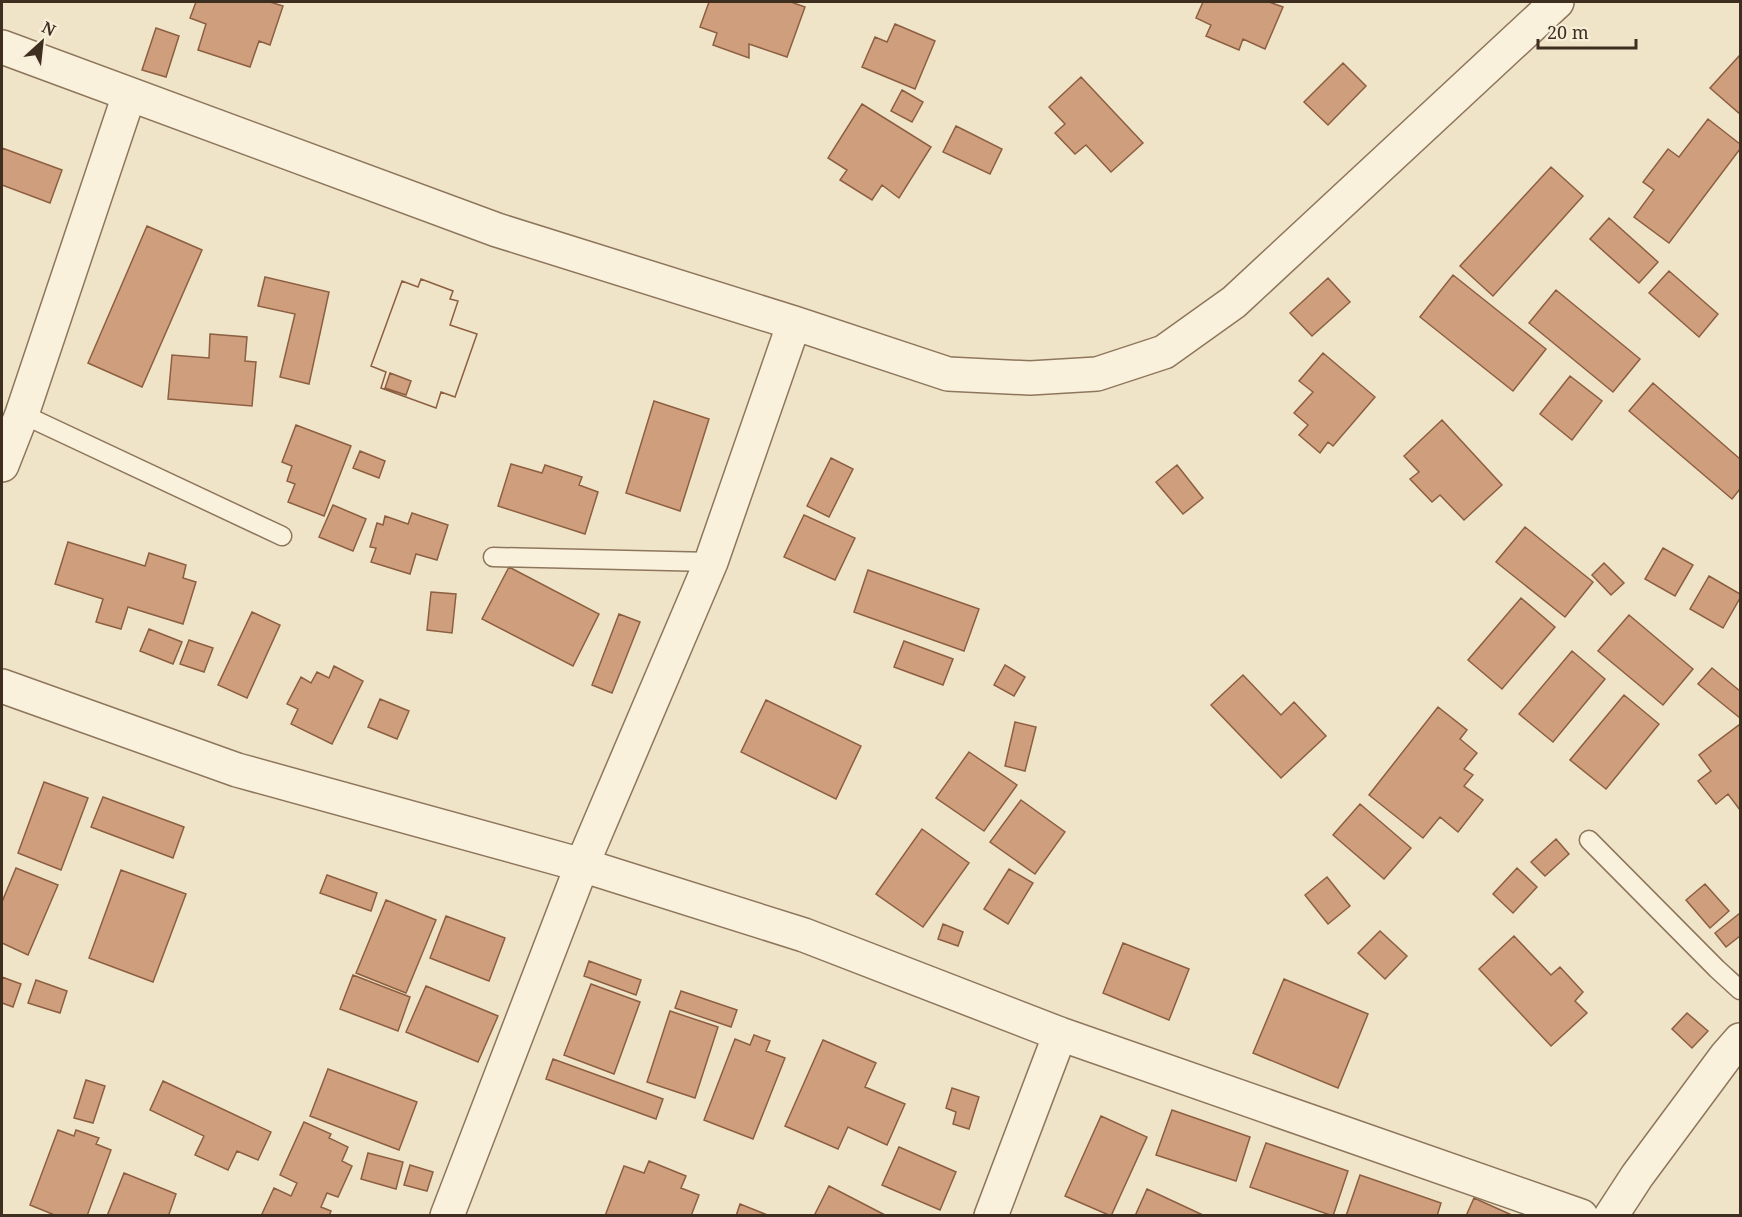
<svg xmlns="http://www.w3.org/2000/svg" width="1742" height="1217" font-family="'Noto Serif',serif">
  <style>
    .building { fill: #cf9f7d; stroke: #8d5f41; stroke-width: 1.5; fill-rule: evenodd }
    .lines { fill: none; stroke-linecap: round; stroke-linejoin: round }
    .lane-casing { stroke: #8d765c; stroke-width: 21 }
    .street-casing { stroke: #8d765c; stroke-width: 36 }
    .lane { stroke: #faf1dc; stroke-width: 18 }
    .street { stroke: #faf1dc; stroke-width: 33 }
  </style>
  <rect width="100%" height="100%" fill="#f0e4c8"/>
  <path class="building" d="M 196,2 L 270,2 L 283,6 L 270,45 L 259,41 L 250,67 L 198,50 L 206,24 L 190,18 Z
    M 709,2 L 791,2 L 805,7 L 787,57 L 749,44 L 749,58 L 713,45 L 717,33 L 700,27 Z
    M 1203,2 L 1269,2 L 1283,7 L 1265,49 L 1243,39 L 1239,50 L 1206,36 L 1211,25 L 1196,18 Z
    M 895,24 L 935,41 L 915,89 L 862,67 L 875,37 L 887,42 Z
    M 156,28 L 179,36 L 166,77 L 142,70 Z
    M 1740,55 L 1740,114 L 1710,88 Z
    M 1343,63 L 1366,86 L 1328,125 L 1304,102 Z
    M 1081,77 L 1143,143 L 1111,172 L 1086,145 L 1075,154 L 1055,133 L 1065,124 L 1049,107 Z
    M 902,90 L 923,102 L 912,122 L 891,111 Z
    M 862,104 L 931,147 L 899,198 L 882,185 L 872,200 L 840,180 L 847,170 L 828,158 Z
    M 1708,119 L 1740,144 L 1740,149 L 1669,243 L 1634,217 L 1654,190 L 1643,182 L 1668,149 L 1679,157 Z
    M 956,126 L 1002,149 L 990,174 L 943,152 Z
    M 2,148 L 62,170 L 50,203 L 2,185 Z
    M 1551,167 L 1583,196 L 1493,296 L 1460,266 Z
    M 1609,218 L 1658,262 L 1639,283 L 1590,239 Z
    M 147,226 L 202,250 L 142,387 L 88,363 Z
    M 1669,271 L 1718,314 L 1699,337 L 1649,293 Z
    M 1453,275 L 1546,349 L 1513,391 L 1420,317 Z
    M 265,277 L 329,292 L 309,384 L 280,377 L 295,314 L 258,306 Z
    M 1328,278 L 1350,302 L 1312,336 L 1290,313 Z
    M 421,279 L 453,291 L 450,299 L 458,301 L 450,325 L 477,334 L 455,397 L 441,392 L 436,408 L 381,388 L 386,372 L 371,366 L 402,281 L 418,287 ZM 390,373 L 411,381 L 406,395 L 385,388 Z
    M 421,279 L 453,291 L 450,299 L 458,301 L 450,325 L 477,334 L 455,397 L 441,392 L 436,408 L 381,388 L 386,372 L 371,366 L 402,281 L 418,287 Z
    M 1556,290 L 1640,359 L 1613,392 L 1529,323 Z
    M 210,334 L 247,337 L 245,361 L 256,362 L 252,406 L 168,399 L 172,355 L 209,358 Z
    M 1323,353 L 1375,397 L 1333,446 L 1328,442 L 1320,453 L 1299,435 L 1308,425 L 1294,413 L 1313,392 L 1299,381 Z
    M 1570,376 L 1602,401 L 1572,440 L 1540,414 Z
    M 1653,383 L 1740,459 L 1740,489 L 1732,499 L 1629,411 Z
    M 654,401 L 709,419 L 680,511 L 626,493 Z
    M 1442,420 L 1502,485 L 1464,520 L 1440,495 L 1432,502 L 1410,479 L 1419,472 L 1404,456 Z
    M 296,425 L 351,446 L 324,516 L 288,502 L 295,484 L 287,481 L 292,466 L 282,462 Z
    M 360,451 L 385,461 L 379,478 L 353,468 Z
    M 831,458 L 853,469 L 829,517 L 807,506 Z
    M 511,464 L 542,473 L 545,465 L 582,477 L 579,485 L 598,492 L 585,534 L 498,506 Z
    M 1177,465 L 1203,498 L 1183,514 L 1156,482 Z
    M 333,505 L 366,519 L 353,551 L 319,537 Z
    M 412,513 L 448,525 L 437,560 L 416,554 L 410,574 L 371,562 L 376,548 L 370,547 L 377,523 L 383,525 L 385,516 L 408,524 Z
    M 804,515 L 855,538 L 835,580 L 784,557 Z
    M 1525,527 L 1593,582 L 1565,617 L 1496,562 Z
    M 68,542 L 145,566 L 149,553 L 186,565 L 183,578 L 196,582 L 183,624 L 128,607 L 121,629 L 96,622 L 103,599 L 55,584 Z
    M 1663,548 L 1693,565 L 1675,596 L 1645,579 Z
    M 1604,563 L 1624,583 L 1611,595 L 1592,575 Z
    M 509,567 L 599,614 L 573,666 L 482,619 Z
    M 868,570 L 979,609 L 964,651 L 854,612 Z
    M 1709,576 L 1740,594 L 1740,598 L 1723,628 L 1690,609 Z
    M 431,592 L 456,594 L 452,633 L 427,630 Z
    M 1521,598 L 1555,627 L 1502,689 L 1468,660 Z
    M 252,612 L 280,625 L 247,698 L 218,685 Z
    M 619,614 L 640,622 L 612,693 L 592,685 Z
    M 1629,615 L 1693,669 L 1663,705 L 1598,651 Z
    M 149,629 L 182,642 L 173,664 L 140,651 Z
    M 189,640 L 213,648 L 204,672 L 180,664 Z
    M 904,641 L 953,659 L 943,685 L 894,667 Z
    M 1572,651 L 1605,679 L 1553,742 L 1519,714 Z
    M 1005,665 L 1025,677 L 1014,696 L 994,685 Z
    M 334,666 L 363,681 L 332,744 L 291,724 L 298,709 L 287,704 L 301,677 L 311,683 L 317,672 L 329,678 Z
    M 1712,668 L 1740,691 L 1740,718 L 1698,684 Z
    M 1243,675 L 1281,715 L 1294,702 L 1326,736 L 1281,778 L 1211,705 Z
    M 1624,695 L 1659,724 L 1606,789 L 1570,760 Z
    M 380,699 L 409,711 L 397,739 L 368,727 Z
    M 766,700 L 861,746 L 836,799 L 741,752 Z
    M 1438,707 L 1467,730 L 1460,739 L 1477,753 L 1464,769 L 1473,775 L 1464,786 L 1483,800 L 1458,832 L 1440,817 L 1423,838 L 1369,795 Z
    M 1015,722 L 1036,727 L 1025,771 L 1005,766 Z
    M 1739,725 L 1740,727 L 1740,810 L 1728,794 L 1716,804 L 1698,781 L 1711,771 L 1699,755 Z
    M 969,752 L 1017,785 L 984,831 L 936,798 Z
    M 44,782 L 88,798 L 61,870 L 18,853 Z
    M 103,797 L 184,827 L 173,858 L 91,827 Z
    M 1021,800 L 1065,832 L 1035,874 L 990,842 Z
    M 1360,804 L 1411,848 L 1384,879 L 1333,835 Z
    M 922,829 L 969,863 L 923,927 L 876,894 Z
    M 1556,839 L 1569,854 L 1545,876 L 1531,862 Z
    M 16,868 L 58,885 L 28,955 L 2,943 L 2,902 Z
    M 1517,868 L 1537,887 L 1513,913 L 1493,894 Z
    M 1009,869 L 1033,883 L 1008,924 L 984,909 Z
    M 121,870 L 186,894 L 153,982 L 89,958 Z
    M 327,875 L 377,893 L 371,911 L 320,893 Z
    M 1327,877 L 1350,906 L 1328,924 L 1305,895 Z
    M 1705,884 L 1729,911 L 1710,928 L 1686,900 Z
    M 386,900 L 436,920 L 406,993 L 356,973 Z
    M 1740,913 L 1740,936 L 1726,947 L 1715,933 Z
    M 446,916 L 505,938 L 489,981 L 430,958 Z
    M 943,924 L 963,932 L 958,946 L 938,939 Z
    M 1380,931 L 1407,956 L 1385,979 L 1358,953 Z
    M 1514,936 L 1551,975 L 1560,967 L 1583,992 L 1575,1001 L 1587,1013 L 1551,1046 L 1479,969 Z
    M 1123,943 L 1189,969 L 1169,1020 L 1103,993 Z
    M 589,961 L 641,980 L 636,995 L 584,976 Z
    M 353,975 L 410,997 L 398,1031 L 340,1009 Z
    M 2,977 L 21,984 L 13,1007 L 2,1003 Z
    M 1284,979 L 1368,1014 L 1338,1088 L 1253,1053 Z
    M 36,980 L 67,991 L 60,1013 L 28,1003 Z
    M 591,984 L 640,1002 L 614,1074 L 564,1055 Z
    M 426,986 L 498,1016 L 478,1062 L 406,1032 Z
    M 681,991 L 737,1010 L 731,1027 L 675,1008 Z
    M 670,1011 L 718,1027 L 695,1098 L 647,1082 Z
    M 1687,1013 L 1708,1031 L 1692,1048 L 1672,1029 Z
    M 754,1035 L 770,1041 L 766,1051 L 785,1058 L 753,1139 L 704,1120 L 735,1039 L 750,1045 Z
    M 823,1040 L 876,1063 L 865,1087 L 905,1104 L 887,1145 L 848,1127 L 838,1149 L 785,1126 Z
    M 553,1059 L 663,1099 L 656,1119 L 546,1079 Z
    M 328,1069 L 417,1102 L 399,1150 L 310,1116 Z
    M 86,1080 L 105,1086 L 93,1123 L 74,1118 Z
    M 163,1081 L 271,1132 L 258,1160 L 237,1151 L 228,1170 L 195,1155 L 204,1136 L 150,1110 Z
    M 952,1088 L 979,1097 L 969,1129 L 953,1124 L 956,1112 L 946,1108 Z
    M 1172,1110 L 1250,1137 L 1236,1181 L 1156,1155 Z
    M 1101,1116 L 1147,1137 L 1111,1216 L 1065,1196 Z
    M 304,1122 L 331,1134 L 329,1138 L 348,1147 L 342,1161 L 352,1166 L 338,1197 L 327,1193 L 321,1207 L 331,1211 L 329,1216 L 261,1216 L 274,1188 L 291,1196 L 297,1183 L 280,1175 Z
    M 58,1130 L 74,1136 L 76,1130 L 99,1138 L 96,1144 L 111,1150 L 87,1216 L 57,1216 L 30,1205 Z
    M 1266,1143 L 1348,1171 L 1333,1216 L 1250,1187 Z
    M 899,1147 L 956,1172 L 940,1210 L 882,1185 Z
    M 368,1153 L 403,1162 L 396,1189 L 361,1179 Z
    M 649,1161 L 686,1176 L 681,1188 L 699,1195 L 691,1216 L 605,1216 L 624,1166 L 644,1173 Z
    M 410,1165 L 433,1172 L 427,1191 L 404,1185 Z
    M 124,1173 L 176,1194 L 169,1214 L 173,1216 L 107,1216 Z
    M 1360,1175 L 1441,1203 L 1437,1216 L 1346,1216 Z
    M 829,1186 L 885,1215 L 814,1216 Z
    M 1147,1189 L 1205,1216 L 1135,1216 Z
    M 1474,1198 L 1514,1216 L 1466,1216 Z
    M 740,1204 L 770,1216 L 736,1216 Z"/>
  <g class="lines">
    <defs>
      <path id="lane" d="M 22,414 L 282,536
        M 493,557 L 711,562
        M 1589,840 L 1717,969 L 1740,990"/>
      <path id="street" d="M 2,47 L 497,230 L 794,323 L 948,374 L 1030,378 L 1097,374 L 1164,352 L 1234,302 L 1557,2
        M 2,465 L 22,414 L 129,95
        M 2,686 L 237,770 L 582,865 L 804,935 L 1060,1034 L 1581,1216
        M 447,1216 L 582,865 L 711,562 L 794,323
        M 991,1216 L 1060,1034
        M 1611,1216 L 1637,1176 L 1726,1056 L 1740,1040"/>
    </defs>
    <use href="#lane" class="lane-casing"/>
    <use href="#street" class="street-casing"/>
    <use href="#lane" class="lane"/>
    <use href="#street" class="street"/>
  </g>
  <rect width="1742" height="1217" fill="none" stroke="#3d2e20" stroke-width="6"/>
  <g transform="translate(42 42) rotate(27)" stroke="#f7eed8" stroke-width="4.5" paint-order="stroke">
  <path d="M0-4.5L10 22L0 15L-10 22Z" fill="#3d2e20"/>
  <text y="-9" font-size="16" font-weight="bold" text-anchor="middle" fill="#3d2e20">N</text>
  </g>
  <path d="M1538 39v9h98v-9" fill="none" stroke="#3d2e20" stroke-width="3"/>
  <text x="1547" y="39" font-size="18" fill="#3d2e20" stroke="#f7eed8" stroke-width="4.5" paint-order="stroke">20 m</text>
</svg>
